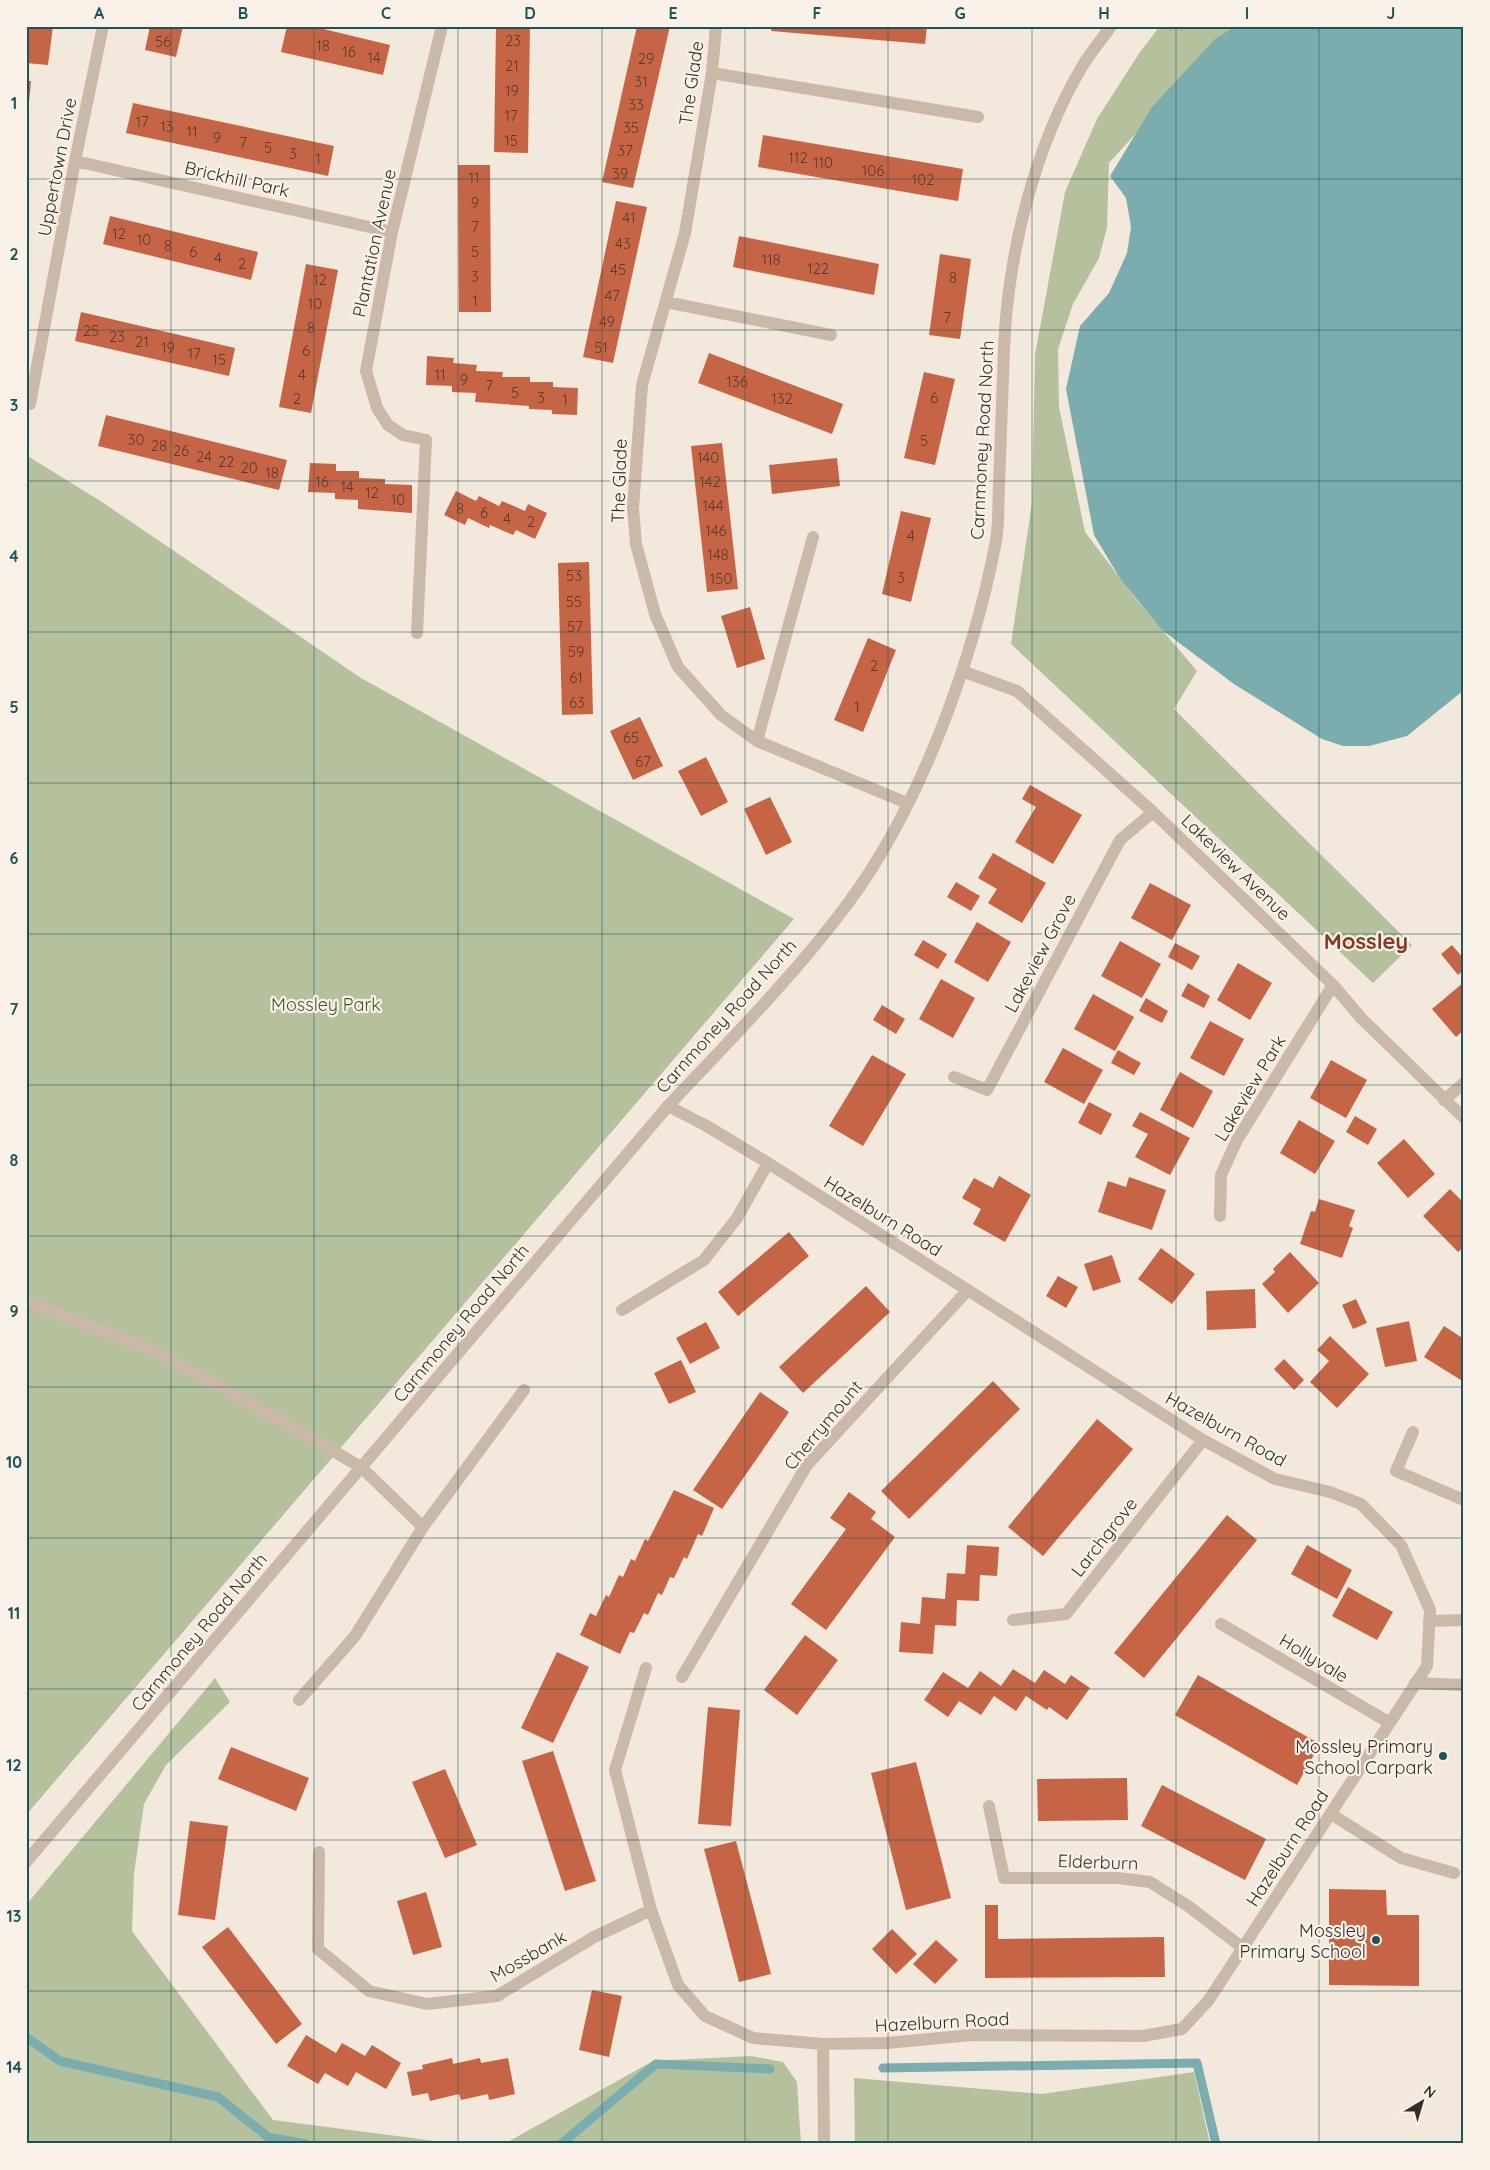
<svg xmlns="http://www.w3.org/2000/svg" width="1490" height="2170" font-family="Quicksand,sans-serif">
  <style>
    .green { fill: #b4c19c }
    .water { fill: #7badaf }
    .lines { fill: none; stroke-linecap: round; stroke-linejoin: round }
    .stream { stroke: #7badaf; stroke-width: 9 }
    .building { fill: #c66546 }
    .service { stroke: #cab8a8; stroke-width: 12 }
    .minor { stroke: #cab8a8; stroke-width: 12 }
    .tertiary { stroke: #cab8a8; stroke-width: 12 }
    .grid { fill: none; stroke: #1d5459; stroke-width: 1; stroke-opacity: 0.55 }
    .poi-dot { fill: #1d5459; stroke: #faf2e8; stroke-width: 2 }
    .labels { text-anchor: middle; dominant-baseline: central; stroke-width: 4.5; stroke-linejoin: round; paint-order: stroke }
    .number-label { font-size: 15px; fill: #5b3b30 }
    .street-label { font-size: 18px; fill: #372d28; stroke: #faf2e8 }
    .park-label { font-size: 18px; fill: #46552c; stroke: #faf2e8 }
    .poi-label { font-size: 18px; fill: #372d28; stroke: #faf2e8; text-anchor: end }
    .district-label { font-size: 22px; font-weight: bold; fill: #863921; stroke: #faf2e8 }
    .neatline { fill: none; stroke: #1d5459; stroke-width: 2 }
    .grid-label { font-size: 16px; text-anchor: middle; font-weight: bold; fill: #1d5459 }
  </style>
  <rect width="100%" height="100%" fill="#f2e8dc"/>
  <path class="green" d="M 1160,26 L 1234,26 L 1109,163 L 1107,227 L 1099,258 L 1073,304 L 1058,349 L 1059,407 L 1085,532 L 1136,599 L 1197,671 L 1174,709 L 1412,945 L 1373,983 L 1011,644 L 1032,503 L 1035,355 L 1065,192 L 1097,119 L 1140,52 Z
    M 26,455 L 102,502 L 361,678 L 794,919 L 26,1815 Z
    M 215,1678 L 230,1702 L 166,1765 L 144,1804 L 134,1874 L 132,1931 L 273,2120 L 458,2144 L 26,2144 L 26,1905 Z
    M 751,2056 L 783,2062 L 797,2082 L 801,2144 L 504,2144 L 653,2061 Z
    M 1194,2072 L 1210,2144 L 855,2144 L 854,2078 L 1042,2094 Z"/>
  <path class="water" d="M 1236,26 L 1464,26 L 1464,690 L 1407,736 L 1369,746 L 1343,746 L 1322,739 L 1234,684 L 1162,630 L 1121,580 L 1094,535 L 1066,389 L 1080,326 L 1109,293 L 1127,253 L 1131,227 L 1126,198 L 1110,176 L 1152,107 L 1215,39 Z"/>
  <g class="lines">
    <path class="stream" d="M 26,2037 L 60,2061 L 218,2097 L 268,2137 L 306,2144
      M 883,2068 L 1197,2063 L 1216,2144
      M 561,2144 L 656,2064 L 770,2069"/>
  </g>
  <path class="building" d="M 26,26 L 53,26 L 48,65 L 26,63 Z
    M 150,26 L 183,26 L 176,57 L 145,50 Z
    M 287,26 L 311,26 L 390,45 L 383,75 L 281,52 Z
    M 496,26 L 530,26 L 528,153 L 494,152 Z
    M 637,26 L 670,26 L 633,188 L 602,182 Z
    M 772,26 L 927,26 L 925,44 L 771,31 Z
    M 26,81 L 31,81 L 28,113 L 26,113 Z
    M 133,103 L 334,146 L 328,176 L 126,133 Z
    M 763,135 L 963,169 L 958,201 L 758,167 Z
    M 458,165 L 490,165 L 491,312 L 459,312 Z
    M 616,201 L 647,207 L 613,363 L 583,357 Z
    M 110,216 L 258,252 L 251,280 L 103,244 Z
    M 739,236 L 879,264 L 874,295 L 733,267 Z
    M 940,254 L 971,259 L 960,339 L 929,335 Z
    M 306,264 L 338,270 L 311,413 L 279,407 Z
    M 81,312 L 235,348 L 229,376 L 75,341 Z
    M 709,353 L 843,404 L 832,434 L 698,383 Z
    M 427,356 L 454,358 L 453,363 L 477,365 L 476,371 L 503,372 L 502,377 L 530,377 L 530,382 L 553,382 L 553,387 L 578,388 L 577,415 L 552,414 L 552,410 L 529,409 L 529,406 L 475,402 L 476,393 L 452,392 L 452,386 L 426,385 Z
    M 924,372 L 955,379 L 935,465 L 904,458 Z
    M 106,415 L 287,460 L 279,490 L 98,446 Z
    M 722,443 L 738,589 L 707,592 L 691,446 Z
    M 837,458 L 840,486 L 772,494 L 769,465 Z
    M 310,463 L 336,464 L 336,471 L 359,471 L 359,478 L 385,479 L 385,484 L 412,485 L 412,513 L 358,509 L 358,500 L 335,499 L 335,493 L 308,492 Z
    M 456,491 L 476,501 L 479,496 L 499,506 L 502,501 L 525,511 L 528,504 L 547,513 L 535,539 L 516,530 L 513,535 L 490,525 L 489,528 L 468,518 L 465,525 L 444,515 Z
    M 901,511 L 931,518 L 911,602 L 882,594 Z
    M 589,562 L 593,714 L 562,715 L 558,563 Z
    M 750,607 L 765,659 L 737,668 L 721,616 Z
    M 868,638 L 896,650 L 863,732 L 834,720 Z
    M 640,717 L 663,766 L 633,780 L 610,731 Z
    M 706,757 L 728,802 L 701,816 L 678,771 Z
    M 1030,785 L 1082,815 L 1053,864 L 1015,842 L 1036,807 L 1022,799 Z
    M 770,797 L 792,842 L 766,855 L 744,809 Z
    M 993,853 L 1046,883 L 1022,923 L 988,903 L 997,889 L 978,878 Z
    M 956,882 L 980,896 L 971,911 L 947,897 Z
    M 1150,883 L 1191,905 L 1172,940 L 1131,918 Z
    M 977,922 L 1011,942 L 988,982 L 954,962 Z
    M 923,940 L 947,954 L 938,969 L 914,955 Z
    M 1120,941 L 1161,964 L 1142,998 L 1101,976 Z
    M 1175,943 L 1200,956 L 1192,970 L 1168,957 Z
    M 1452,945 L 1464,959 L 1464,970 L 1458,975 L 1441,954 Z
    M 1238,963 L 1272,983 L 1250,1020 L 1217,1000 Z
    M 941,979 L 975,998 L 953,1038 L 919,1019 Z
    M 1464,982 L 1464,1030 L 1456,1037 L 1432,1009 Z
    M 1188,983 L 1210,996 L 1204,1008 L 1181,996 Z
    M 1093,994 L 1134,1017 L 1115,1051 L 1074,1029 Z
    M 1146,998 L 1168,1011 L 1162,1023 L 1139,1011 Z
    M 882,1005 L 905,1019 L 896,1034 L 873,1020 Z
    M 1210,1021 L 1244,1039 L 1224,1076 L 1190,1058 Z
    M 1063,1048 L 1103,1070 L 1084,1104 L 1044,1082 Z
    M 1118,1050 L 1141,1063 L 1134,1075 L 1111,1063 Z
    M 872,1055 L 906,1074 L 863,1146 L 829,1126 Z
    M 1331,1060 L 1367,1080 L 1346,1118 L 1310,1098 Z
    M 1180,1072 L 1213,1091 L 1193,1128 L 1160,1110 Z
    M 1089,1102 L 1112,1114 L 1101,1135 L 1078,1123 Z
    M 1140,1112 L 1190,1138 L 1170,1175 L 1135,1157 L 1148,1134 L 1132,1126 Z
    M 1355,1116 L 1377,1129 L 1368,1145 L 1346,1132 Z
    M 1299,1120 L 1335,1141 L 1315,1174 L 1280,1153 Z
    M 1404,1139 L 1435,1174 L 1408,1198 L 1377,1163 Z
    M 999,1176 L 1031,1195 L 1005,1242 L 973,1224 L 981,1209 L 962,1198 L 974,1178 L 993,1188 Z
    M 1129,1177 L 1166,1190 L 1152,1230 L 1098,1212 L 1108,1181 L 1126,1187 Z
    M 1450,1189 L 1464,1203 L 1464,1247 L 1458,1252 L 1423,1216 Z
    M 1319,1199 L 1355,1210 L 1349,1226 L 1353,1228 L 1342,1258 L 1300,1244 L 1311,1211 L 1315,1212 Z
    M 789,1232 L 809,1256 L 738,1316 L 718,1292 Z
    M 1161,1248 L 1195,1274 L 1172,1304 L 1138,1279 Z
    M 1290,1252 L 1319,1283 L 1288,1313 L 1262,1284 L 1275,1272 L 1273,1269 Z
    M 1112,1255 L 1121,1282 L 1093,1291 L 1084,1264 Z
    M 1058,1276 L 1078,1287 L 1066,1308 L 1046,1296 Z
    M 866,1286 L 890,1312 L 803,1393 L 779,1367 Z
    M 1255,1289 L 1256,1328 L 1207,1330 L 1206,1291 Z
    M 1356,1299 L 1367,1323 L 1353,1329 L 1342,1305 Z
    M 1409,1321 L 1417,1361 L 1385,1367 L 1376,1328 Z
    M 706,1322 L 720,1348 L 690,1364 L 676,1338 Z
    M 1444,1326 L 1464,1339 L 1464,1382 L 1424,1357 Z
    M 1330,1336 L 1369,1374 L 1337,1408 L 1310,1382 L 1329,1361 L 1317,1350 Z
    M 1284,1359 L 1304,1380 L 1294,1390 L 1274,1369 Z
    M 681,1360 L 696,1392 L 669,1404 L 654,1373 Z
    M 993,1381 L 1020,1409 L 909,1519 L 881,1491 Z
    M 760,1392 L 789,1412 L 722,1509 L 693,1490 Z
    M 1097,1419 L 1133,1449 L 1043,1556 L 1008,1527 Z
    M 674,1490 L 714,1508 L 702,1536 L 698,1534 L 687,1559 L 684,1557 L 674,1578 L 670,1577 L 662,1595 L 658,1593 L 648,1615 L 644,1613 L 634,1633 L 630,1632 L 620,1654 L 580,1635 L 590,1613 L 596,1616 L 606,1595 L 609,1597 L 619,1575 L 623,1577 L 631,1559 L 635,1561 L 645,1539 L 648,1541 Z
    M 849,1492 L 876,1512 L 871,1519 L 895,1537 L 826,1630 L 791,1604 L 846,1529 L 830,1518 Z
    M 1227,1515 L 1257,1540 L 1144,1678 L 1114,1653 Z
    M 967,1545 L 999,1547 L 997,1576 L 980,1575 L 979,1601 L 957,1600 L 956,1626 L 935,1625 L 933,1654 L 899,1652 L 901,1622 L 920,1624 L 922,1597 L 945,1599 L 947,1573 L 965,1574 Z
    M 1307,1545 L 1352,1570 L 1337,1599 L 1291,1574 Z
    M 1348,1587 L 1393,1612 L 1377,1640 L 1332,1616 Z
    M 805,1635 L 838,1660 L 797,1715 L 764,1690 Z
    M 557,1652 L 589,1667 L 553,1743 L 521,1728 Z
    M 1013,1669 L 1035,1683 L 1044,1670 L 1065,1684 L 1071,1675 L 1090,1688 L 1067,1720 L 1049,1707 L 1047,1710 L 1026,1696 L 1016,1711 L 994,1696 L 981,1715 L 959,1701 L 948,1717 L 924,1700 L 943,1672 L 968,1688 L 980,1671 L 1001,1686 Z
    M 1198,1675 L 1320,1744 L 1297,1785 L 1175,1715 Z
    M 708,1707 L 740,1710 L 731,1826 L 698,1824 Z
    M 231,1747 L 309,1778 L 296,1811 L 218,1779 Z
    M 553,1751 L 596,1881 L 565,1891 L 522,1761 Z
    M 916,1762 L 951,1898 L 906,1910 L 871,1773 Z
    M 445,1769 L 477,1845 L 445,1858 L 412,1782 Z
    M 1127,1778 L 1128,1820 L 1038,1821 L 1037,1779 Z
    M 1162,1785 L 1266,1839 L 1245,1880 L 1141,1826 Z
    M 190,1821 L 228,1826 L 215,1920 L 178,1915 Z
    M 736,1841 L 771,1974 L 739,1982 L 704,1849 Z
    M 1329,1889 L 1386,1890 L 1387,1915 L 1419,1915 L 1419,1986 L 1329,1985 Z
    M 426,1892 L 442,1947 L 413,1955 L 397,1901 Z
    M 985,1905 L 998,1905 L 998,1939 L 1164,1937 L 1165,1977 L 985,1978 Z
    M 228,1927 L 302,2024 L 276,2044 L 202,1947 Z
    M 892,1929 L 917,1954 L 896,1974 L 872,1949 Z
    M 936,1940 L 958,1960 L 935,1984 L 913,1964 Z
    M 592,1990 L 622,1996 L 609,2057 L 579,2050 Z
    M 306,2035 L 336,2053 L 342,2043 L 365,2056 L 372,2045 L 401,2063 L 386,2089 L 356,2072 L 348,2086 L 325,2073 L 318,2084 L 287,2066 Z
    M 452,2058 L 453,2064 L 480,2058 L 481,2063 L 508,2058 L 515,2094 L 489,2100 L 488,2094 L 461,2100 L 459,2094 L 430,2101 L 428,2093 L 412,2096 L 407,2072 L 423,2069 L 422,2065 Z"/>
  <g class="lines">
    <path class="service" d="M 417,633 L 426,440
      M 757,741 L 813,537
      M 26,1301 L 157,1352 L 317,1441 L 362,1468 L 423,1527
      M 1429,1621 L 1464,1620
      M 1415,1683 L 1464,1685
      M 299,1700 L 355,1636 L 423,1527 L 524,1390
      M 1331,1814 L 1401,1858 L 1454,1873"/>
    <path class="minor" d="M 716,26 L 712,73 L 685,233 L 642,385 L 633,508 L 636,544 L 655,614 L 678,667 L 721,715 L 757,741 L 907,803
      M 712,73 L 978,117
      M 75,161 L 392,232
      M 666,302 L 831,335
      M 30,404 L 75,161 L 103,26
      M 426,440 L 403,435 L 388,425 L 377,408 L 366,371 L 392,232 L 442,26
      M 962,671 L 1017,691 L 1153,812 L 1333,985 L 1361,1018 L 1464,1118
      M 954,1077 L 987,1090 L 1120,840 L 1153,812
      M 1444,1100 L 1464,1083
      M 1220,1216 L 1221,1175 L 1237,1140 L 1333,985
      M 622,1310 L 704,1260 L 737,1218 L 768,1163
      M 1413,1432 L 1396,1471 L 1464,1500
      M 1013,1620 L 1066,1614 L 1203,1440
      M 1221,1624 L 1390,1723
      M 646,1668 L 615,1770 L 651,1910 L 678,1985 L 705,2016 L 753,2038 L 823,2044 L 887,2043 L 972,2035 L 1143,2036 L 1182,2029 L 1208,2001 L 1427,1666 L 1430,1610 L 1401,1545 L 1361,1504 L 1330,1492 L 1275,1479 L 1203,1440 L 768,1163 L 705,1125 L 668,1106
      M 682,1677 L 807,1465 L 968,1290
      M 989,1806 L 1004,1878 L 1118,1878 L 1150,1882 L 1188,1906 L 1243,1948
      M 319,1852 L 318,1949 L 369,1991 L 427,2004 L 497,1996 L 594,1937 L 651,1910
      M 823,2044 L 824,2144"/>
    <path class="tertiary" d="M 26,1862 L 668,1106 C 730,1040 795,975 849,902 C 921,804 973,661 996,541 C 999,524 998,505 999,487 C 1001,441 1002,394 1004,348 C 1008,254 1034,147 1083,65 C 1091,52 1102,39 1111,26"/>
  </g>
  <path class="grid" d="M 171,26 L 171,2144M 314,26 L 314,2144M 458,26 L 458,2144M 602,26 L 602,2144M 745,26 L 745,2144M 888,26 L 888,2144M 1032,26 L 1032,2144M 1176,26 L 1176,2144M 1319,26 L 1319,2144M 26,179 L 1464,179M 26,330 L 1464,330M 26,481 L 1464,481M 26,632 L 1464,632M 26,783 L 1464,783M 26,934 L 1464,934M 26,1085 L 1464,1085M 26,1236 L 1464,1236M 26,1387 L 1464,1387M 26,1538 L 1464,1538M 26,1689 L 1464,1689M 26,1840 L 1464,1840M 26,1991 L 1464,1991"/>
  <g class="poi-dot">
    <circle cx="1443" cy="1756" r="5"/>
    <circle cx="1376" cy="1940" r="5"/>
  </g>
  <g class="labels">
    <g class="number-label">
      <text x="513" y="40">23</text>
      <text x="163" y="41">56</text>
      <text x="323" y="45">18</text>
      <text x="349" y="51">16</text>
      <text x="374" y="57">14</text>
      <text x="646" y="58">29</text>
      <text x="512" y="65">21</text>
      <text x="641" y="81">31</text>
      <text x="512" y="90">19</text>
      <text x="636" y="104">33</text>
      <text x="511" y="115">17</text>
      <text x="142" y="121">17</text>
      <text x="167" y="126">13</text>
      <text x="631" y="127">35</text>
      <text x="192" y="131">11</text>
      <text x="217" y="137">9</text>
      <text x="511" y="140">15</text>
      <text x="243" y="142">7</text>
      <text x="268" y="147">5</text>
      <text x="625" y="150">37</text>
      <text x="293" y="153">3</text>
      <text x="798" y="157">112</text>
      <text x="318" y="158">1</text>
      <text x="823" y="162">110</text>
      <text x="873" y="170">106</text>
      <text x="620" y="173">39</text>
      <text x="474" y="177">11</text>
      <text x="923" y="179">102</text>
      <text x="475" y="202">9</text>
      <text x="629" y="217">41</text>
      <text x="475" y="226">7</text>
      <text x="119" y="233">12</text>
      <text x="144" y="239">10</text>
      <text x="623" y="243">43</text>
      <text x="168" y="245">8</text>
      <text x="193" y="251">6</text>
      <text x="475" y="251">5</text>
      <text x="218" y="257">4</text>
      <text x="771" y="259">118</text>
      <text x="242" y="263">2</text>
      <text x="818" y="268">122</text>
      <text x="618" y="269">45</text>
      <text x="475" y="276">3</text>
      <text x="953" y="277">8</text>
      <text x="320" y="279">12</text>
      <text x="612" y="295">47</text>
      <text x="475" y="300">1</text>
      <text x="315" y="303">10</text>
      <text x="947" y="317">7</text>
      <text x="607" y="321">49</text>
      <text x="311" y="327">8</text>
      <text x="91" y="330">25</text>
      <text x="117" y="336">23</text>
      <text x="142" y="341">21</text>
      <text x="168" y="347">19</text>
      <text x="601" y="347">51</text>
      <text x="306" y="350">6</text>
      <text x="194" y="353">17</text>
      <text x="219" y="359">15</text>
      <text x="302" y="374">4</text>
      <text x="440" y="374">11</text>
      <text x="464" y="379">9</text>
      <text x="737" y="381">136</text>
      <text x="489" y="385">7</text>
      <text x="515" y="392">5</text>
      <text x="541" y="397">3</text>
      <text x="934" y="397">6</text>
      <text x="297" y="398">2</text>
      <text x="782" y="398">132</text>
      <text x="565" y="399">1</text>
      <text x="136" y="439">30</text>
      <text x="924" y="440">5</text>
      <text x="159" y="445">28</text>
      <text x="181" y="450">26</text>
      <text x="204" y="456">24</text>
      <text x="708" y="457">140</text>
      <text x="226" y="461">22</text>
      <text x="249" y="467">20</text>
      <text x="272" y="472">18</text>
      <text x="322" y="481">16</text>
      <text x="710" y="481">142</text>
      <text x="347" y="486">14</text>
      <text x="372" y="492">12</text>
      <text x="398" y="499">10</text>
      <text x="713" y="505">144</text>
      <text x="460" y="508">8</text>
      <text x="484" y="512">6</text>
      <text x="507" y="518">4</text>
      <text x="531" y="521">2</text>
      <text x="716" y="530">146</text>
      <text x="911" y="535">4</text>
      <text x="718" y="554">148</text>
      <text x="574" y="575">53</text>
      <text x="901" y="577">3</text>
      <text x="721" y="578">150</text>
      <text x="574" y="601">55</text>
      <text x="575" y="626">57</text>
      <text x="576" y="651">59</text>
      <text x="874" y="665">2</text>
      <text x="576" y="677">61</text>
      <text x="577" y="702">63</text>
      <text x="857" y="706">1</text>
      <text x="631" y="737">65</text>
      <text x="643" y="761">67</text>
    </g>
    <g class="street-label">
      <text transform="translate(691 83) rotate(-82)">The Glade</text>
      <text transform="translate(57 167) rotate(-79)">Uppertown Drive</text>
      <text transform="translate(237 179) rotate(13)">Brickhill Park</text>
      <text transform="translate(374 243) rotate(-78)">Plantation Avenue</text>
      <text transform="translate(982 440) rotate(-87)">Carnmoney Road North</text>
      <text transform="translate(619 481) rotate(-88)">The Glade</text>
      <text transform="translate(1236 867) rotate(44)">Lakeview Avenue</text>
      <text transform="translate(1040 953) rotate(-62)">Lakeview Grove</text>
      <text transform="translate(726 1016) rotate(-48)">Carnmoney Road North</text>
      <text transform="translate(1250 1088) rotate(-59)">Lakeview Park</text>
      <text transform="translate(883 1216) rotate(32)">Hazelburn Road</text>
      <text transform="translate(461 1323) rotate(-50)">Carnmoney Road North</text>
      <text transform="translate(823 1425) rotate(-50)">Cherrymount</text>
      <text transform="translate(1226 1429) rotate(29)">Hazelburn Road</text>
      <text transform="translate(1104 1537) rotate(-52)">Larchgrove</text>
      <text transform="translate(199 1632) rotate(-50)">Carnmoney Road North</text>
      <text transform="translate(1314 1658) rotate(31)">Hollyvale</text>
      <text transform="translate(1287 1848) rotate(-57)">Hazelburn Road</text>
      <text transform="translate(1098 1862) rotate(2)">Elderburn</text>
      <text transform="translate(528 1956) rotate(-30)">Mossbank</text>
      <text transform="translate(942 2022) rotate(-3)">Hazelburn Road</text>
    </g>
    <g class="park-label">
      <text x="326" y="1004">Mossley Park</text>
    </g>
    <g class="poi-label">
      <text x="1433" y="1746">Mossley Primary<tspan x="1433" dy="21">School Carpark</tspan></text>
      <text x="1366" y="1930">Mossley<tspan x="1366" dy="21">Primary School</tspan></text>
    </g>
    <g class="district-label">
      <text x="1366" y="941">Mossley</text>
    </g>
  </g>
  <rect width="1490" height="2170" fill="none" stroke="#faf2e8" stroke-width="55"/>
  <g transform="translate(1422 2102) rotate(38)" stroke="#faf2e8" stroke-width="4" paint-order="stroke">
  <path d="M0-4L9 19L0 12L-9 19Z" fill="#372d28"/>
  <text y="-8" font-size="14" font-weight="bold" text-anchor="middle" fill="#372d28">N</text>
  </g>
  <rect x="28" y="28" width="1434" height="2114" class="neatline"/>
  <g class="grid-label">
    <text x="99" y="19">A</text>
    <text x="243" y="19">B</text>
    <text x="386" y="19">C</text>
    <text x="530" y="19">D</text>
    <text x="673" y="19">E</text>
    <text x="817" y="19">F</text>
    <text x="960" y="19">G</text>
    <text x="1104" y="19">H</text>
    <text x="1247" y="19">I</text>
    <text x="1391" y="19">J</text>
    <text x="14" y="109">1</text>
    <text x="14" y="260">2</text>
    <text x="14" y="411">3</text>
    <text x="14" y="562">4</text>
    <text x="14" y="713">5</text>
    <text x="14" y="864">6</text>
    <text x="14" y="1015">7</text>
    <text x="14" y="1166">8</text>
    <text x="14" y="1317">9</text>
    <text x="14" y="1468">10</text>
    <text x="14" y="1619">11</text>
    <text x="14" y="1771">12</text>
    <text x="14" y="1922">13</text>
    <text x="14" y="2073">14</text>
  </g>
</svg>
